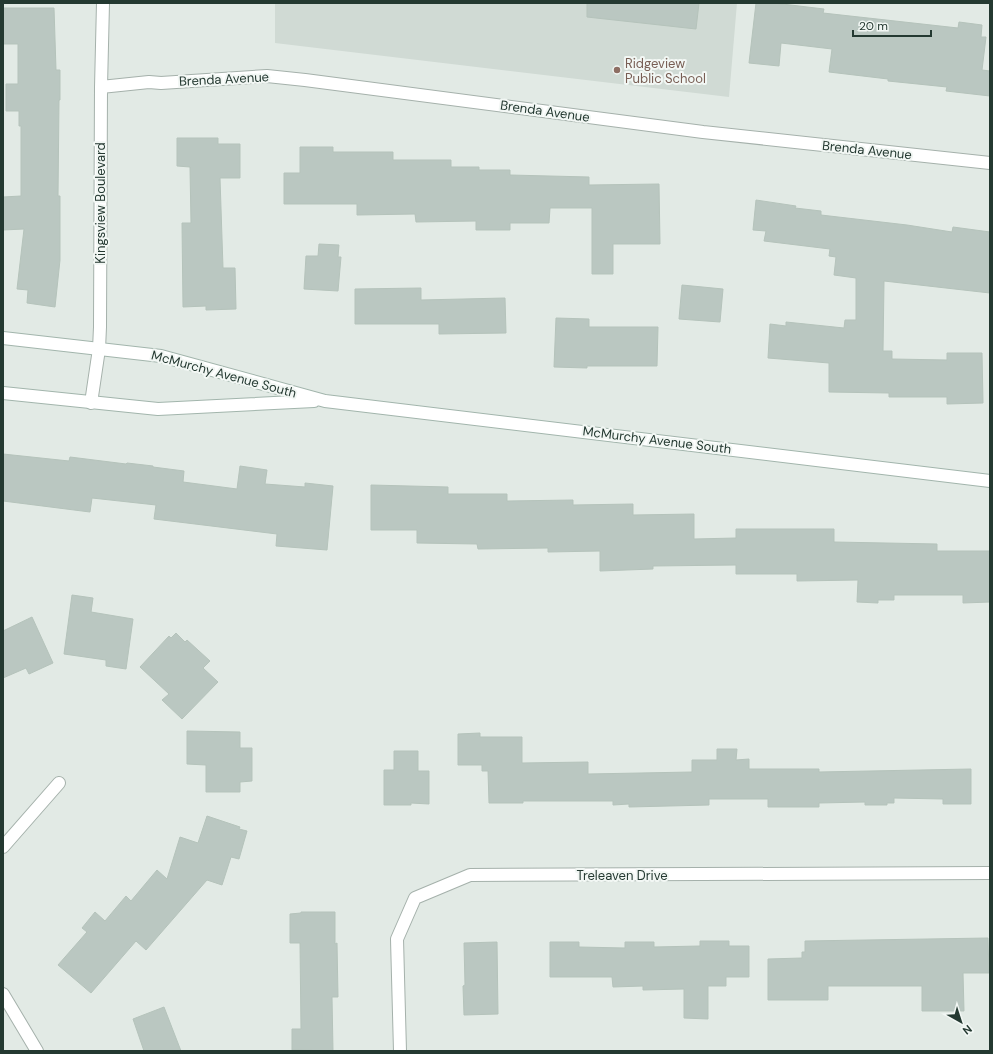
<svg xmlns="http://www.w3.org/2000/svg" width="993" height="1054" font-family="'DM Sans',sans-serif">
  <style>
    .built { fill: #d0dad4 }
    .building { fill: #bac7c1; stroke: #b5c3bb }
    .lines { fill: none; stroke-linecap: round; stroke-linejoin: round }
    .street-casing { stroke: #a5b1ab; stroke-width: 14 }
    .secondary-casing { stroke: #a2b5ac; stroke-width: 14 }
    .street { stroke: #fff; stroke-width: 12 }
    .secondary { stroke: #fff; stroke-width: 12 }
    .education-dot { fill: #8d6e63; stroke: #f2f7f4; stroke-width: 1.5 }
    .labels { text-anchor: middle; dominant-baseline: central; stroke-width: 4; stroke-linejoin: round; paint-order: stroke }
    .education-label { font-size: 13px; fill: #785e54; stroke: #f2f7f4; text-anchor: start }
    .street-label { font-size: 13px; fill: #243931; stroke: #f2f7f4 }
  </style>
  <rect width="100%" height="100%" fill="#e2eae5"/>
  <path class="built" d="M 275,3 L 737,3 L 729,97 L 275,43 Z"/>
  <path class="building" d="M 587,3 L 699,3 L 696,29 L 587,17 Z
    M 756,3 L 774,3 L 824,9 L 823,13 L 958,28 L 959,22 L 982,25 L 981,37 L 986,37 L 982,70 L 990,71 L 990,96 L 946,91 L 947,87 L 888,81 L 888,79 L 829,72 L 832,49 L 781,43 L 779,66 L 749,63 Z
    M 3,8 L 54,8 L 56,70 L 60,70 L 60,100 L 59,100 L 58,196 L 60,196 L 60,260 L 55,307 L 27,303 L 28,290 L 17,289 L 24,229 L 3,230 L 3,197 L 21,196 L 21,126 L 19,126 L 19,111 L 6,111 L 6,84 L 18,84 L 18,44 L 3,44 Z
    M 177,138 L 218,138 L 218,144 L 240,144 L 240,178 L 220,178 L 223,268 L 235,268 L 236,309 L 206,310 L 206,306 L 183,307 L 182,223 L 191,223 L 190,167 L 177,166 Z
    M 300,147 L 333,147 L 333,152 L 393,152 L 393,160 L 451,160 L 451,167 L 479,167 L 479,170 L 510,170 L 510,175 L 589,177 L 589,185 L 659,184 L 660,244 L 613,244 L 613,274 L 592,274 L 592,208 L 550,208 L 549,223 L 510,223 L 510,230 L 476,230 L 476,221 L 416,222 L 415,214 L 357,215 L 357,204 L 284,204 L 284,173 L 300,173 Z
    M 756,200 L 796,206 L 795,208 L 821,211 L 821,215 L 907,225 L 952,232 L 953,227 L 990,232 L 990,293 L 884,281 L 883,351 L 892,351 L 892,359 L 947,360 L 947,353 L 982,353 L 983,403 L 947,404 L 947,397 L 889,397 L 889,393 L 829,392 L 829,363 L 768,358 L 770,324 L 786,326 L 786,322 L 844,328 L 845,320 L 856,320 L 856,278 L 834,275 L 836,257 L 829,256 L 830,249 L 764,241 L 766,231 L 753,230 Z
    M 319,244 L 339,245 L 338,257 L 341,257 L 338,291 L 304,289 L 306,256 L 318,256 Z
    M 682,285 L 723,289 L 720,322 L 679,319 Z
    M 421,288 L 421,300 L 505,298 L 506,333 L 439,334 L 439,324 L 355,324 L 355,289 Z
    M 556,318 L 589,319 L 589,327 L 658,327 L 657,366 L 587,366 L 587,368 L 554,367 Z
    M 3,454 L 69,461 L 70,457 L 126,464 L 127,463 L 153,466 L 153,467 L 184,471 L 183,482 L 237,489 L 240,466 L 267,470 L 265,484 L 305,487 L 305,483 L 333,486 L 327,550 L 276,546 L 277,534 L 154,519 L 156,505 L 92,498 L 90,512 L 3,501 Z
    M 371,485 L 448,487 L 448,494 L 507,494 L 507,501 L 573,500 L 573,505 L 633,504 L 633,515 L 694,514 L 694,539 L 736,538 L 736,529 L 834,529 L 834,542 L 937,544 L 937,551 L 990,551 L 990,602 L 963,603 L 963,595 L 894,595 L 894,600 L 878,600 L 878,603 L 857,602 L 858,580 L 797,581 L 797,574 L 736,574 L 736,565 L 653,566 L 653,569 L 600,571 L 600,551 L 548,552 L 548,548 L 478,549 L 477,544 L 417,543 L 417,530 L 371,530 Z
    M 72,595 L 93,598 L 91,612 L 133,619 L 126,669 L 106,666 L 106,660 L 64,654 Z
    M 32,617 L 53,663 L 29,674 L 26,668 L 3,678 L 3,631 Z
    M 176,633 L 185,642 L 187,640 L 210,661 L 203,668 L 218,682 L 182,719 L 162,700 L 169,694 L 140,667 L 169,636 L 171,638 Z
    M 187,731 L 240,732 L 240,748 L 252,748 L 252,781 L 240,782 L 240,792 L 206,792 L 206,765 L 187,764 Z
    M 480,733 L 480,737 L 522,737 L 522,763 L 588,762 L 588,774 L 692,772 L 692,760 L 717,760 L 717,749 L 737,749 L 736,760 L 749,759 L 749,769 L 819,769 L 819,772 L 971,769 L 971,804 L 943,804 L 943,799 L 894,798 L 894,803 L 887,803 L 887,805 L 865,805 L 865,802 L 819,803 L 819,807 L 768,807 L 768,799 L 709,799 L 709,805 L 629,807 L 629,804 L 613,805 L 613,801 L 523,801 L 523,803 L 489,803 L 488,771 L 482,771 L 482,765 L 458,765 L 458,734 Z
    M 394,751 L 418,751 L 418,771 L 429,771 L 429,804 L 411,803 L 411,805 L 384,805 L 384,770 L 394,770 Z
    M 207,816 L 240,827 L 239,829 L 247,831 L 239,859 L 231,857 L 222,885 L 207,880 L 146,950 L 136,941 L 91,993 L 58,965 L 87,932 L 82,928 L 95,912 L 105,921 L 126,896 L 131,901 L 157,870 L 167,879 L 180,837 L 198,843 Z
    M 301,912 L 335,912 L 335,944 L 337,943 L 338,997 L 332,997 L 333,1051 L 292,1050 L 292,1029 L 301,1029 L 300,943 L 290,943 L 290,914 L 301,913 Z
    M 988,938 L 989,973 L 963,973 L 964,1011 L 922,1011 L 922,986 L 828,986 L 828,1000 L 768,1000 L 768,959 L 802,958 L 802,952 L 805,952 L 805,941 Z
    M 700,941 L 729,941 L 729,946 L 749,946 L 749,977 L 726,977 L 726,986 L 708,986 L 708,1019 L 684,1018 L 684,989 L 643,990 L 643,986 L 613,987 L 612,977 L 550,977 L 550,942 L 579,942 L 579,947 L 625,948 L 625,942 L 654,942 L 654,947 L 700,946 Z
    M 497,942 L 498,1014 L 464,1015 L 463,986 L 465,985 L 464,943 Z
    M 164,1007 L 181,1051 L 144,1051 L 133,1019 Z"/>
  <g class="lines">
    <defs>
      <path id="street" d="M 101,87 L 149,82 L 161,83 L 267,76 L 305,80 L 703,132 L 990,163
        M 91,403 L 99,349 L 100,327 L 101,87 L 103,3
        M 3,847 L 59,783
        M 3,994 L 37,1051
        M 400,1051 L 397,939 L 415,898 L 470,875 L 990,873"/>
      <path id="secondary" d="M 3,338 L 161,356 L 325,401 L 990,481
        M 3,393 L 158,409 L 314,401"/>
    </defs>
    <use href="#street" class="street-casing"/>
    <use href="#secondary" class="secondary-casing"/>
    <use href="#street" class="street"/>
    <use href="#secondary" class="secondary"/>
  </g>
  <circle class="education-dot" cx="617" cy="70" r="4"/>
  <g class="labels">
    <g class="education-label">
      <text x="625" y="63">Ridgeview<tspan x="625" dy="15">Public School</tspan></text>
    </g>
    <g class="street-label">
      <text transform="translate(224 79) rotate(-3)">Brenda Avenue</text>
      <text transform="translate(545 111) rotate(8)">Brenda Avenue</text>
      <text transform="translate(867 150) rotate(6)">Brenda Avenue</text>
      <text transform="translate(100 203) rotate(-90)">Kingsview Boulevard</text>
      <text transform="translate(224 374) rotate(15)">McMurchy Avenue South</text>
      <text transform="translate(657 440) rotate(7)">McMurchy Avenue South</text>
      <text x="622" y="875">Treleaven Drive</text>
    </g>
  </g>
  <rect width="993" height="1054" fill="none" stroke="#243931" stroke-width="8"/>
  <g transform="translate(961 1022) rotate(141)" stroke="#f2f7f4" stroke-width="3" paint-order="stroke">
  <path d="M0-3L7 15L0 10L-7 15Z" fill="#243931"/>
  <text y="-6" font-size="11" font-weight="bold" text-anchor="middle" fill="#243931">N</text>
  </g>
  <path d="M853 30v6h78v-6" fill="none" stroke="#243931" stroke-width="2"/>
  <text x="859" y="30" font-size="12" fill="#243931" stroke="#f2f7f4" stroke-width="3" paint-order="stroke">20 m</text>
</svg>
